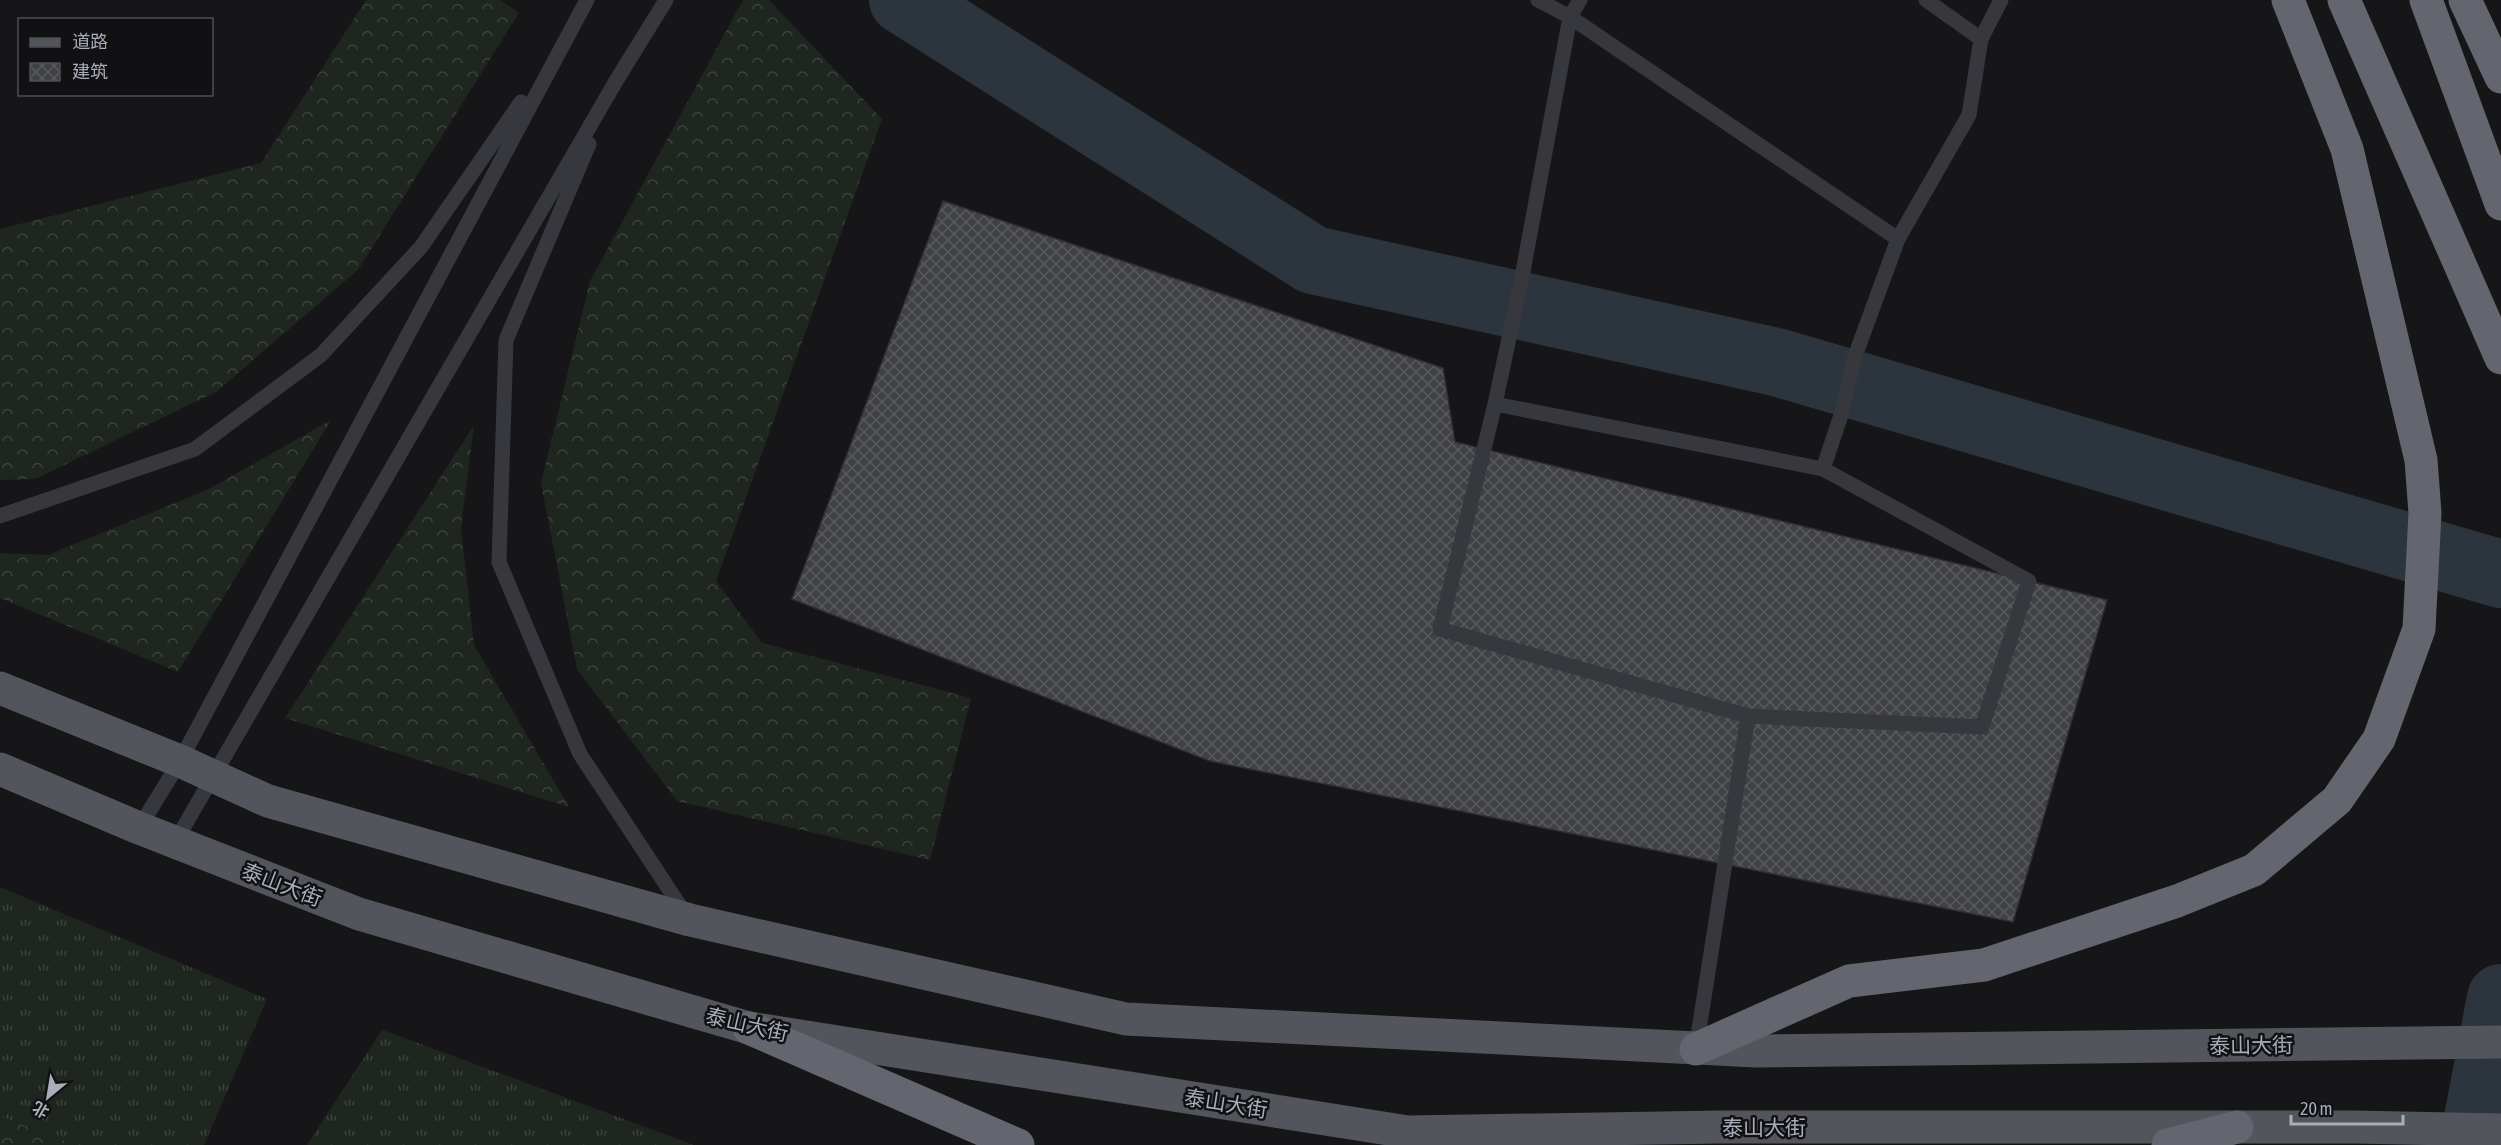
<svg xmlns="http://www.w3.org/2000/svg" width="2501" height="1145" font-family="'Asap Condensed','Noto Sans SC',sans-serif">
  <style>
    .grass { fill: url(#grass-tufts) }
    .forest { fill: url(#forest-crowns) }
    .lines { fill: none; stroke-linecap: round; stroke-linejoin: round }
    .river { stroke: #2c353d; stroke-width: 68 }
    .building { fill: url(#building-cross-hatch); stroke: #303034; stroke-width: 1.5 }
    .lane { stroke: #37383d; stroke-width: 15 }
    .primary { stroke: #53555c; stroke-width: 33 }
    .highway { stroke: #63666e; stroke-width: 33 }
    .labels { text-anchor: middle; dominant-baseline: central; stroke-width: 5; stroke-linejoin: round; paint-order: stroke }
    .street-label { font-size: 21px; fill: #a8adb9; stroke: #111113 }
  </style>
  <defs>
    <pattern id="grass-tufts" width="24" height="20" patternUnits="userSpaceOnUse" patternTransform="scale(1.5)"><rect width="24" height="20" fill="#1e261f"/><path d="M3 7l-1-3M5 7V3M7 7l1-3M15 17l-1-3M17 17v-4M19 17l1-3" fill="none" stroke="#3c433d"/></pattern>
    <pattern id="forest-crowns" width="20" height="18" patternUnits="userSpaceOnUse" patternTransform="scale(1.5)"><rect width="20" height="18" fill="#1e261f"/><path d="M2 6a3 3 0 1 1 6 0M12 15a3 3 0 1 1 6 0" fill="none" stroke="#3c433d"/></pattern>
    <pattern id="building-cross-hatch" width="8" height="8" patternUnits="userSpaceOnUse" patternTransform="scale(1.5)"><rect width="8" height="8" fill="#404145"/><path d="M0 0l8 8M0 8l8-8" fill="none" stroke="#595a5e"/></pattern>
  </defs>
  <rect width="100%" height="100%" fill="#161618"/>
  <path class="grass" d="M 0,887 L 267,999 L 204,1145 L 76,1145 L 0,1116 Z
    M 382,1030 L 383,1030 L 694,1145 L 307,1145 Z"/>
  <path class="forest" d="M 366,0 L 500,0 L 519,13 L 358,270 L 216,392 L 35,479 L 0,480 L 0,229 L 261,163 Z
    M 743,0 L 769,0 L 882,119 L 716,581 L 762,643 L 971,698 L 930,860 L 677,801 L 577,669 L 541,483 L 590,281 Z
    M 331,420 L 178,672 L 0,598 L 0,553 L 48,555 L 209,489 Z
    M 474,425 L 461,527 L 474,645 L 569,807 L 285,718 Z
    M 0,1116 L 76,1145 L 0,1145 Z"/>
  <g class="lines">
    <path class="river" d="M 903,0 L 1313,260 L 1776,362 L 2501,574
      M 2473,1145 L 2501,998"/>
  </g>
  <path class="building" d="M 943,201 L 1443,368 L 1455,442 L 2107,600 L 2013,922 L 1210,761 L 792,599 Z"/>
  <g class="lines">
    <path class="lane" d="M 1538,0 L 1570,17 L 1522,277 L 1495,404 L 1823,469 L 1841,415 L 1854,359 L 1898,239 L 1969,115 L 1981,39 L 2001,0
      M 1580,0 L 1570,17 L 1898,239
      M 1926,0 L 1981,39
      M 589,144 L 506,340 L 499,562 L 580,754 L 686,915
      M 1495,404 L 1440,629 L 1748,716
      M 0,516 L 195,449 L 321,355 L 421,247 L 521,102
      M 139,828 L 180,761 L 587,0
      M 175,842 L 616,81 L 666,0
      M 1696,1049 L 1748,716 L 1982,727 L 2029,581 L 1823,469"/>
    <path class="primary" d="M 0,688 L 180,761 L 268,801 L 690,920 L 1126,1019 L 1756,1051 L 2501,1042
      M 0,769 L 139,828 L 359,914 L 749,1028 L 1408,1132 L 1721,1127 L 2354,1127 L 2501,1130"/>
    <path class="highway" d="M 2344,0 L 2501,358
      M 2426,0 L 2501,204
      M 2465,0 L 2501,77
      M 749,1028 L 1018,1145
      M 1696,1049 L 1849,981 L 1984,965 L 2177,901 L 2254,870 L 2337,800 L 2379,739 L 2419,629 L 2425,513 L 2421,460 L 2347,149 L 2288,0
      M 2168,1145 L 2237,1127"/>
  </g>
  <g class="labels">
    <g class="street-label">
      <text transform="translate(282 884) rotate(21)">泰山大街</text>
      <text transform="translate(747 1024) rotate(13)">泰山大街</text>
      <text transform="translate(2251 1045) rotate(-1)">泰山大街</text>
      <text transform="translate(1226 1103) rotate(9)">泰山大街</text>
      <text x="1764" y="1127">泰山大街</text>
    </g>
  </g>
  <rect x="18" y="18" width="195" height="78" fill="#111113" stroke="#4d4f55" stroke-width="1.5"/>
  <rect x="30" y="38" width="30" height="9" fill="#53555c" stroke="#4d4f55" stroke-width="1.5"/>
  <text x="72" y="48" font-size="18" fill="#a8adb9">道路</text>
  <rect x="30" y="63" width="30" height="18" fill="url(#building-cross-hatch)" stroke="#4d4f55" stroke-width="1.5"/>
  <text x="72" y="78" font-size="18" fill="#a8adb9">建筑</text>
  <g transform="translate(48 1097) rotate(210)" stroke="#111113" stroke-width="4.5" paint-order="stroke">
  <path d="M0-4.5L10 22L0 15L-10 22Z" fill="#a8adb9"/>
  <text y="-9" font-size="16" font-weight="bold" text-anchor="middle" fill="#a8adb9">北</text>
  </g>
  <path d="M2291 1115v9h112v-9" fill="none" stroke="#a8adb9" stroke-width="3"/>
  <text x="2300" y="1115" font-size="18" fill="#a8adb9" stroke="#111113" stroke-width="4.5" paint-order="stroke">20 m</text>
</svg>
